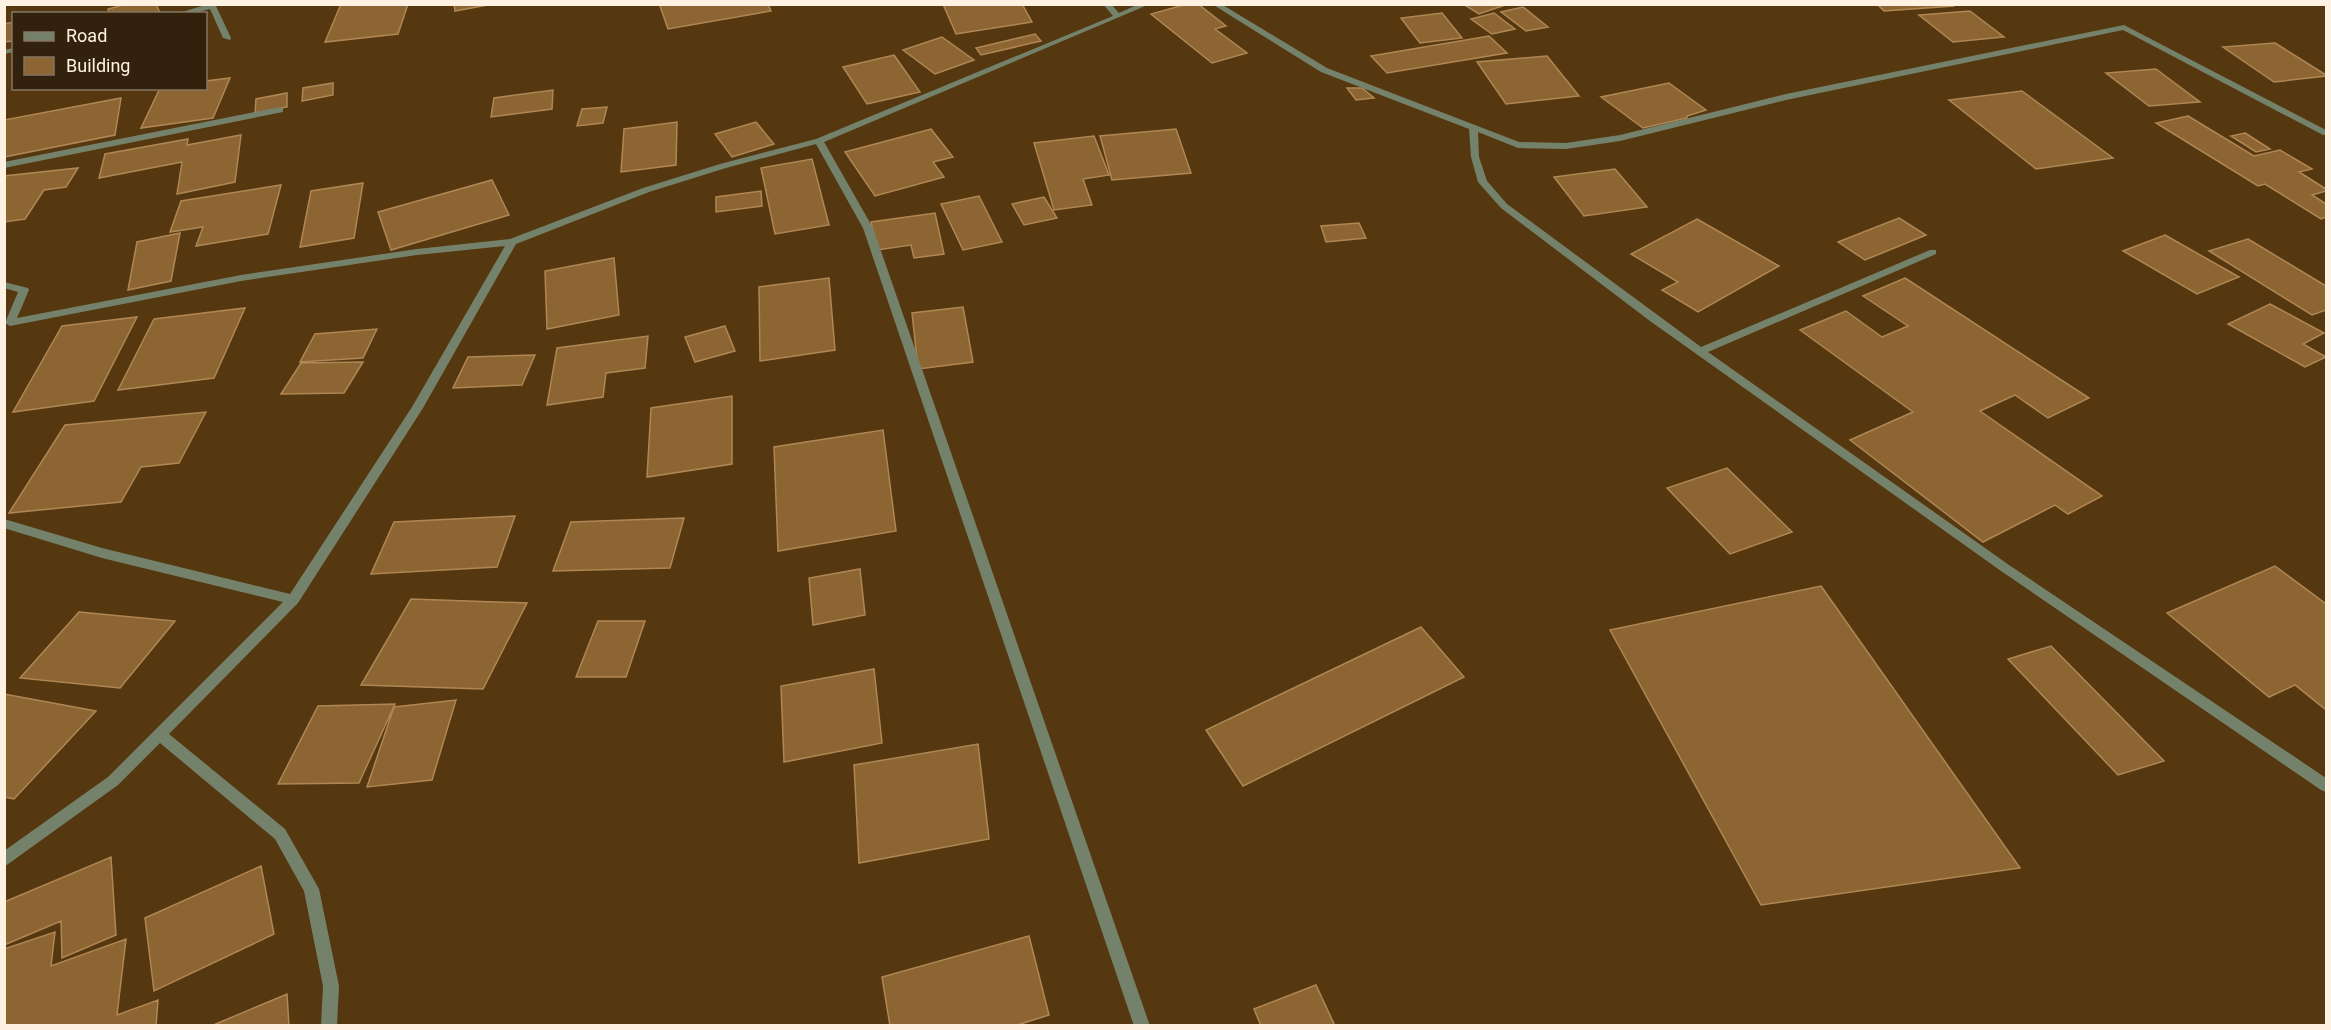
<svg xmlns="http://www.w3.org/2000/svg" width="2331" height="1030" font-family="Roboto,sans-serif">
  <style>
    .building { fill: #8c6532; stroke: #b08754; stroke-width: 1.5 }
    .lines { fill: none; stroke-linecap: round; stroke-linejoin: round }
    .street { fill: #75826b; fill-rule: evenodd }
  </style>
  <rect width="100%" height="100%" fill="#553810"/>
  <path class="building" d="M 127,4 L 156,4 L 160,13 L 109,14 L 108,9 Z
    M 341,4 L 408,4 L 398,34 L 325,42 Z
    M 454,4 L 493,4 L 455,11 Z
    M 667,4 L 768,4 L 771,11 L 668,29 L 660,6 Z
    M 943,4 L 1022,4 L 1032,22 L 956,34 Z
    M 1187,4 L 1198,4 L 1226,26 L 1215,29 L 1247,53 L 1212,63 L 1151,14 Z
    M 1463,4 L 1508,4 L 1479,14 Z
    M 1877,4 L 1951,4 L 1953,6 L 1884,11 Z
    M 1523,7 L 1548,27 L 1526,31 L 1501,12 Z
    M 1970,11 L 2004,37 L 1953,42 L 1919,15 Z
    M 1442,13 L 1462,38 L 1420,43 L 1401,18 Z
    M 1494,13 L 1515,29 L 1492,34 L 1471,19 Z
    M 14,22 L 14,41 L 4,42 L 4,24 Z
    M 1035,34 L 1041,41 L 981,55 L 976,48 Z
    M 1489,36 L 1507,53 L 1387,73 L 1371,56 Z
    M 942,37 L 974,60 L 935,74 L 903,50 Z
    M 2275,43 L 2326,75 L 2326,76 L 2274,82 L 2223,47 Z
    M 894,55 L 920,92 L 867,104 L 843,67 Z
    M 1547,56 L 1579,96 L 1506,104 L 1477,62 Z
    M 2156,69 L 2200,102 L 2149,106 L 2106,73 Z
    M 230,78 L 213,118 L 141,128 L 160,88 L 206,88 L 206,81 Z
    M 333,83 L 333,95 L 302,101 L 303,88 Z
    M 1669,83 L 1706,110 L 1687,116 L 1687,118 L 1643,128 L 1601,97 Z
    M 1347,88 L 1362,88 L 1374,98 L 1356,100 Z
    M 553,90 L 552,109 L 491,117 L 494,98 Z
    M 2022,91 L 2113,158 L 2036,169 L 1949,100 Z
    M 287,93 L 287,107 L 255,113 L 256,99 Z
    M 121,98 L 115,135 L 4,157 L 4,120 Z
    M 607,107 L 603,123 L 577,126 L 582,109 Z
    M 2188,116 L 2254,156 L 2280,150 L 2312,169 L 2299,172 L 2326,189 L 2326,191 L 2312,195 L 2326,204 L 2326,217 L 2321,219 L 2265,184 L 2258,186 L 2156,123 Z
    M 677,122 L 676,165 L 621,172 L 624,129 Z
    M 756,122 L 774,144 L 732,157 L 715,134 Z
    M 931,129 L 953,157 L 933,162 L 944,177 L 875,196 L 845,152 Z
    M 1176,129 L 1191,173 L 1112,180 L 1100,136 Z
    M 2245,133 L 2270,149 L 2256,152 L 2231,136 Z
    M 241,135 L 235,182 L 177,194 L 182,162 L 99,178 L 105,154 L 188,139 L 187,145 Z
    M 1094,136 L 1109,175 L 1083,179 L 1092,205 L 1054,210 L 1034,143 Z
    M 812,159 L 829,225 L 775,234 L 761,168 Z
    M 78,168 L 66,187 L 44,190 L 25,219 L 4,222 L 4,176 Z
    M 1615,169 L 1647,207 L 1584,216 L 1554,177 Z
    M 492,180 L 509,215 L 391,250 L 378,212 Z
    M 363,183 L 354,238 L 300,247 L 311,191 Z
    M 281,185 L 268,234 L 196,246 L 203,227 L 170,232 L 181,201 Z
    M 761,191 L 762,206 L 716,212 L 716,197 Z
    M 979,196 L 1002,242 L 963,250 L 941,204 Z
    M 1044,197 L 1057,218 L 1024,225 L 1012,204 Z
    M 935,213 L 944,254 L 914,258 L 911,245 L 877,250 L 871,222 Z
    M 1899,218 L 1926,235 L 1865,260 L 1838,242 Z
    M 1697,219 L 1779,266 L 1698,312 L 1662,290 L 1678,282 L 1631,254 Z
    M 1359,223 L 1366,238 L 1326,242 L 1321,226 Z
    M 180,233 L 171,281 L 128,290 L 137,242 Z
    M 2165,235 L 2239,277 L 2197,294 L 2123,251 Z
    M 2248,239 L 2326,286 L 2326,310 L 2312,315 L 2209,251 Z
    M 614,258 L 619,315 L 547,329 L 545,271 Z
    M 829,278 L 835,350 L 760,361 L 759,287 Z
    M 1905,278 L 2089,398 L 2048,418 L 2015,395 L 1980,411 L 2102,496 L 2068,514 L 2055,505 L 1983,542 L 1850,440 L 1913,412 L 1800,330 L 1846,311 L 1882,337 L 1908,326 L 1863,296 Z
    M 2270,304 L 2324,333 L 2303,344 L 2326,357 L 2305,367 L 2228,324 Z
    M 963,307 L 973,362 L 918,369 L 912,313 Z
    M 245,308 L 214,378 L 118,390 L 154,319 Z
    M 137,317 L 94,401 L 13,412 L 62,326 Z
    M 725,326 L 735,351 L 695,362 L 685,337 Z
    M 377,329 L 363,358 L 300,362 L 315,334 Z
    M 648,336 L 645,368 L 606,373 L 603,397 L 547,405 L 557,348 Z
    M 535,355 L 522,385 L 453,388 L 468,357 Z
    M 363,362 L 344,393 L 281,394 L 301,363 Z
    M 732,396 L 732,464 L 647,477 L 651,408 Z
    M 206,412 L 179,463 L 141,467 L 121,502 L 9,513 L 65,425 Z
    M 883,430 L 896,531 L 778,551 L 774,447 Z
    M 1727,468 L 1792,532 L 1730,554 L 1667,488 Z
    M 515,516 L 497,567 L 371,574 L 394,522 Z
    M 684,518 L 670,568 L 553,571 L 571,522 Z
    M 2275,566 L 2326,604 L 2326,710 L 2295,685 L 2269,697 L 2167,613 Z
    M 860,569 L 865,615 L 813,625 L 809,578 Z
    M 1821,586 L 2020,868 L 1761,905 L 1610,630 Z
    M 411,599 L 527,603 L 483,689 L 361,685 Z
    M 79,612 L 175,621 L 120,688 L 20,678 Z
    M 598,621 L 645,621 L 626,677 L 576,677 Z
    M 1421,627 L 1464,677 L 1243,786 L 1206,730 Z
    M 2051,646 L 2164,761 L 2118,775 L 2008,659 Z
    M 874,669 L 882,743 L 784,762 L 781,686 Z
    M 4,694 L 96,711 L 14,799 L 4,797 Z
    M 456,700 L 432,780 L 367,787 L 394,707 Z
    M 395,704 L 359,783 L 278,784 L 318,706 Z
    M 978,744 L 989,839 L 859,863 L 854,765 Z
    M 111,857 L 116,935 L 62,958 L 61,921 L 4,945 L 4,902 Z
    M 261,866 L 274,934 L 154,991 L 145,918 Z
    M 55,932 L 51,966 L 126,939 L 117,1015 L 158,1000 L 156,1026 L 4,1026 L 4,949 Z
    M 1029,936 L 1049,1015 L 1014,1026 L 890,1026 L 882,977 Z
    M 1316,985 L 1335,1026 L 1261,1026 L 1254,1009 Z
    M 287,994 L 289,1026 L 211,1026 Z"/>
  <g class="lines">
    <path class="street" d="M 209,4 L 216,6 L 231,38 L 230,40 L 223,38 L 210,9 L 190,14 L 175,14 Z
      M 1103,4 L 1111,4 L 1119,13 L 1139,4 L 1150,4 L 824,142 L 873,228 L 1150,1026 L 1134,1026 L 863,228 L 816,144 L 726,168 L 649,192 L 516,244 L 423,408 L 298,603 L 169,734 L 285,829 L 319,889 L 339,986 L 337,1026 L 321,1026 L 323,986 L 304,891 L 275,839 L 160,743 L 118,785 L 4,867 L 4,851 L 108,777 L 283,602 L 102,558 L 4,528 L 4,519 L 102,548 L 290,594 L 412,407 L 505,246 L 417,255 L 241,281 L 10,326 L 5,323 L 18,292 L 4,288 L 4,282 L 28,288 L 29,290 L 17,318 L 241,275 L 417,249 L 510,239 L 643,188 L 720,164 L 816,139 L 1113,16 Z
      M 1212,4 L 1221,4 L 1327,68 L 1519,142 L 1566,143 L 1620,135 L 1786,94 L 2124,25 L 2326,130 L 2326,135 L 2323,135 L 2123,30 L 1786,100 L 1620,141 L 1566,149 L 1518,148 L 1478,132 L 1479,157 L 1487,181 L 1507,204 L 1701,347 L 1930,250 L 1936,250 L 1936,254 L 1708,352 L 2009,565 L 2326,778 L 2326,792 L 2321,790 L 2001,571 L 1650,321 L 1501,208 L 1478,182 L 1471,157 L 1469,129 L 1321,72 Z
      M 14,48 L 14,52 L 4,54 L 4,50 Z
      M 280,107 L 283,108 L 283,112 L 4,168 L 4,162 Z"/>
  </g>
  <rect width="2331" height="1030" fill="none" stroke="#fff2e2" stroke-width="12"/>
  <rect x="12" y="12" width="195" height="78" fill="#32220d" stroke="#847562" stroke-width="1.5"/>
  <rect x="24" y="32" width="30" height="9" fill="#75826b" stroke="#847562" stroke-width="1.5"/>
  <text x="66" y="42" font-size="18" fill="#fff2e2">Road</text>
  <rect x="24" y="57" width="30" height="18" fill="#8c6532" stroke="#847562" stroke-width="1.5"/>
  <text x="66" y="72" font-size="18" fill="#fff2e2">Building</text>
</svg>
